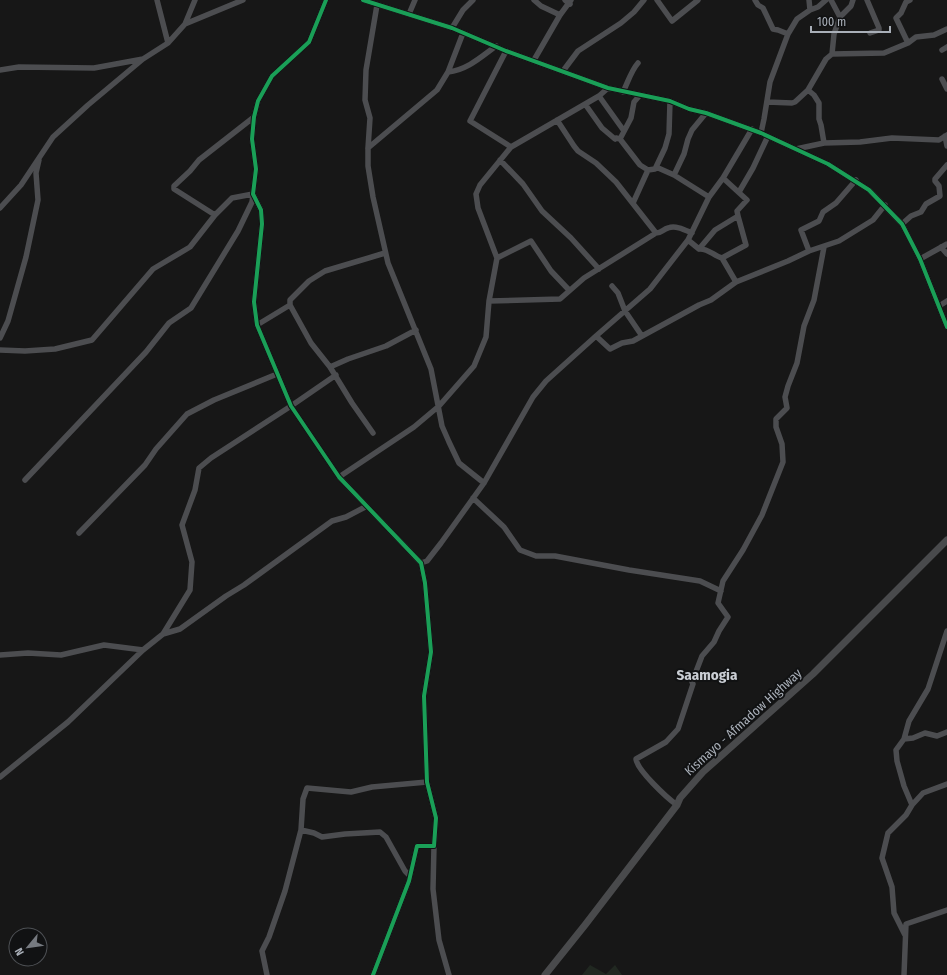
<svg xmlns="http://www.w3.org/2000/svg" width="947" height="975" font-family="'Fira Sans Condensed',sans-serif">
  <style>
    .green { fill: #212821 }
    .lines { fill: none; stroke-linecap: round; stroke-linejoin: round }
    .minor { stroke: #4c4d50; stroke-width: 5.5 }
    .major { stroke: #494a4c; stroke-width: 7 }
    .cycleway-casing { stroke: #111213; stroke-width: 6 }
    .cycleway { stroke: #1a9f57; stroke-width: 4 }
    .labels { text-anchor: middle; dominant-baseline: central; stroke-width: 4; stroke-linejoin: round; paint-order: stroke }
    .street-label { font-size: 13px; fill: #a9afb8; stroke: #111213 }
    .quarter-label { font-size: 15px; font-weight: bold; fill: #caced4; stroke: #111213 }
  </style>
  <rect width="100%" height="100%" fill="#171717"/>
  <path class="green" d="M 590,965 L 606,974 L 615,965 L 622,975 L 582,975 Z"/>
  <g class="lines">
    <path class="minor" d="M 157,0 L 168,43
      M 326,0 L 309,42 L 272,76 L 258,101 L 254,117 L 252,139 L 256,169 L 253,194 L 261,210 L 262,224 L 254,302 L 257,325 L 291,406 L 339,477 L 421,563 L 425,583 L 431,652 L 424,696 L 427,782 L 436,818 L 434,846 L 417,846 L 409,881 L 373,975
      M 363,0 L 452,28 L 506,51 L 608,88 L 670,101 L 689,109 L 706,113 L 761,133 L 828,164 L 869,190 L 902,224 L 920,259 L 947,327
      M 534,0 L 541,6 L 560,15
      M 565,0 L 570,4
      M 657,0 L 672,21 L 698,0
      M 755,0 L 758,5 L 763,8 L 773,29 L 778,30 L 788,34
      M 809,0 L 810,10
      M 831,0 L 840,17 L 834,34 L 832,54
      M 867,0 L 879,28 L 879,30 L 870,33
      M 377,5 L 366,70 L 365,100 L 370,118 L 368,148 L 368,166 L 373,197 L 388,263 L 431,369 L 442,426 L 449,442 L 459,463 L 484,483
      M 409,14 L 415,0
      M 840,17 L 851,6 L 853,0
      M 185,24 L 195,0
      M 452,28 L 463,10 L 473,0
      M 908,43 L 896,18 L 901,13 L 906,2 L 910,0
      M 942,50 L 947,47
      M 506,51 L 470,121 L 511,147
      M 534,60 L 560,15 L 571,0
      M 0,70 L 19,67 L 94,68 L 143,59
      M 563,71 L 578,51 L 621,23 L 634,12 L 644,0
      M 448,72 L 463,33
      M 942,79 L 947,89
      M 808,90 L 814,95 L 819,103 L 819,119 L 821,125 L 824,143
      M 623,92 C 628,82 631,71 638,63
      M 599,96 L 624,131
      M 767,102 L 792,103 L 795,102 L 808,90 L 826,59 L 832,54 L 884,53 L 908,43 L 916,37 L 934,35 L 947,29
      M 585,104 L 602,128 L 615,139 L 616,138 L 620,139 L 640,165 L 648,170
      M 557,120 L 574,146 L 578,151 L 596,163 L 616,182 L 656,233
      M 761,133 L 764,119 L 770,82 L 788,34 L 797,19 L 810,10 L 818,7 L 826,0
      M 945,136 L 947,146
      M 620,139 L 631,118 L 634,102 L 640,95
      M 368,148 L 437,90 L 448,72 C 467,70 481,57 496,46
      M 796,149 L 824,143 L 860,142 L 892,138 L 939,140 L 947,135
      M 500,160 L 523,184 L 542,211 L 571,238 L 599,269
      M 656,167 L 665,148 L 669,134 L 670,101
      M 674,175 L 684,154 L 688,139 L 692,130 L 706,113
      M 739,192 L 753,168 L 768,136
      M 633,203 L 648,170 L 655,169 L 656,167 L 674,175 L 709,197
      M 0,208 L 21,185 L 53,137 L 88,105 L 143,59 L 168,43 L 185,24 L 243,0
      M 215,215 L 174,189 L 174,186 L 190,171 L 199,160 L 254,117
      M 902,224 L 911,216 L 921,212 L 926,204 L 940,196 L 939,186 L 935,181 L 935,179 L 947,165
      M 688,240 L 699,249 L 715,230 L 738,216 L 737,211 L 747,200 L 723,178
      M 941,247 L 947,254
      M 699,249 C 708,248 714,256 722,258 L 736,282
      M 809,251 L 801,230 L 819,221 L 823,212 L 836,203 L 856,180
      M 497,258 L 531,241 L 551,271 L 569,290
      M 722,258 L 746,245 L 738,216
      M 920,259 L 947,244
      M 612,286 L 618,293 L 625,311 L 642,336
      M 489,301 L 560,299 L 584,278 L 656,233 C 662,233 663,229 668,228 C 676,225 685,230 692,233
      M 939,306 L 947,301
      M 257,325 L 290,305
      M 596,336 L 610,349 L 622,343 L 633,341 L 699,305 L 711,300 L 736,282 L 788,261 L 809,251 L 839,241 L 873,220 L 885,205
      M 0,338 L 8,321 L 26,257 L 38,200 L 36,173 L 39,160
      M 0,350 L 25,351 L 55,349 L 92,340 L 153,269 L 190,247 L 215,215 L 232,198 L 253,194 L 252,202 L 238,231 L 191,308 L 169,323 L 146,352 L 25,480
      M 330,367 L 348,359 L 386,346 L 416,330
      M 373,433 L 352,403 L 330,367 L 311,343 L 290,305 L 290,300 L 309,281 L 325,271 L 385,253
      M 339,477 L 414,427 L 439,406 L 474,366 L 486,337 L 489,301 L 497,258 L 478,208 L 476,194 L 480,185 L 511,147 L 599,96 L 608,88
      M 473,498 L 504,527 L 520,550 L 536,556 L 555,556 L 629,570 L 700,581 L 721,591
      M 79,533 L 145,465 L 156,449 L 187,414 L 214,400 L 277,374
      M 421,563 L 427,561 L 441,543 L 484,483 L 533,397 L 546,381 L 596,336 L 650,289 L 688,240 L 709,197 L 723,178 L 752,129
      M 163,634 L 190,590 L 192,562 L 182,525 L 195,490 L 199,468 L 211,458 L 291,406 L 336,375
      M 0,655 L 28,653 L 61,655 L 104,645 L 143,650
      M 904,739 L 913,738 L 925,733 L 937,736 L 947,732
      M 0,777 L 68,722 L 143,650 L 163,634 L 180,629 L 226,596 L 244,585 L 332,521 L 346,517 L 367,506
      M 677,805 C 667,798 637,770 636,759 L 666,742 L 678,729 L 693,684 L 692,682 L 702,656 L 714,642 L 719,631 L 728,617 L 718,603 L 723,581 L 743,550 L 762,515 L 783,462 L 782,444 L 776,427 L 776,419 L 787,408 L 785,397 L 788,386 L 797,363 L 804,326 L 814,300 L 824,247
      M 912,805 L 923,793 L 947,784
      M 301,830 L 314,833 L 322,837 L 345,834 L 380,832 L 386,837 L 405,871 L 410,876
      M 434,846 L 433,889 L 439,940 L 449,975
      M 905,935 L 894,913 L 892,887 L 882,858 L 888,833 L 906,815 L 912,805 L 904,786 L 897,761 L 896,750 L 904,739 L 909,721 L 928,689 L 947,631
      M 267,975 L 262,951 L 269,937 L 285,891 L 301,830 L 303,799 L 307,788 L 351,792 L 372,787 L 427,782
      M 904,975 L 906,924 L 947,910"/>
    <path class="major" d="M 545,975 L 585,925 L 677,805 L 680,798 L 703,772 L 813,674 L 947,540"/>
    <defs>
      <path id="cycleway" d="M 326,0 L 309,42 L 272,76 L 258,101 L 254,117 L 252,139 L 256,169 L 253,194 L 261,210 L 262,224 L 254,302 L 257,325 L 291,406 L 339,477 L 421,563 L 425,583 L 431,652 L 424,696 L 427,782 L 436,818 L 434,846 L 417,846 L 409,881 L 373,975
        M 363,0 L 452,28 L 506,51 L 608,88 L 670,101 L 689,109 L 706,113 L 761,133 L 828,164 L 869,190 L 902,224 L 920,259 L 947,327"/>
    </defs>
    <use href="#cycleway" class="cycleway-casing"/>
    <use href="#cycleway" class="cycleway"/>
  </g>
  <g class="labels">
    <g class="street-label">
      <text transform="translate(743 722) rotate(-42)">Kismayo - Afmadow Highway</text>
    </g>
    <g class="quarter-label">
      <text x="707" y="675">Saamogia</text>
    </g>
  </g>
  <g transform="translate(28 947) rotate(241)"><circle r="19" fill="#111213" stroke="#4e5155"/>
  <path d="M0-3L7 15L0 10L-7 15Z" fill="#767a80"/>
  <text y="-6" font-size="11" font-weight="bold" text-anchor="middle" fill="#a9afb8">N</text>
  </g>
  <path d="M811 26v6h79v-6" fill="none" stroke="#a9afb8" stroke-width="2"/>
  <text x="817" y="26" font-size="12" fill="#a9afb8" stroke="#111213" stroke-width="3" paint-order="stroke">100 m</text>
</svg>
